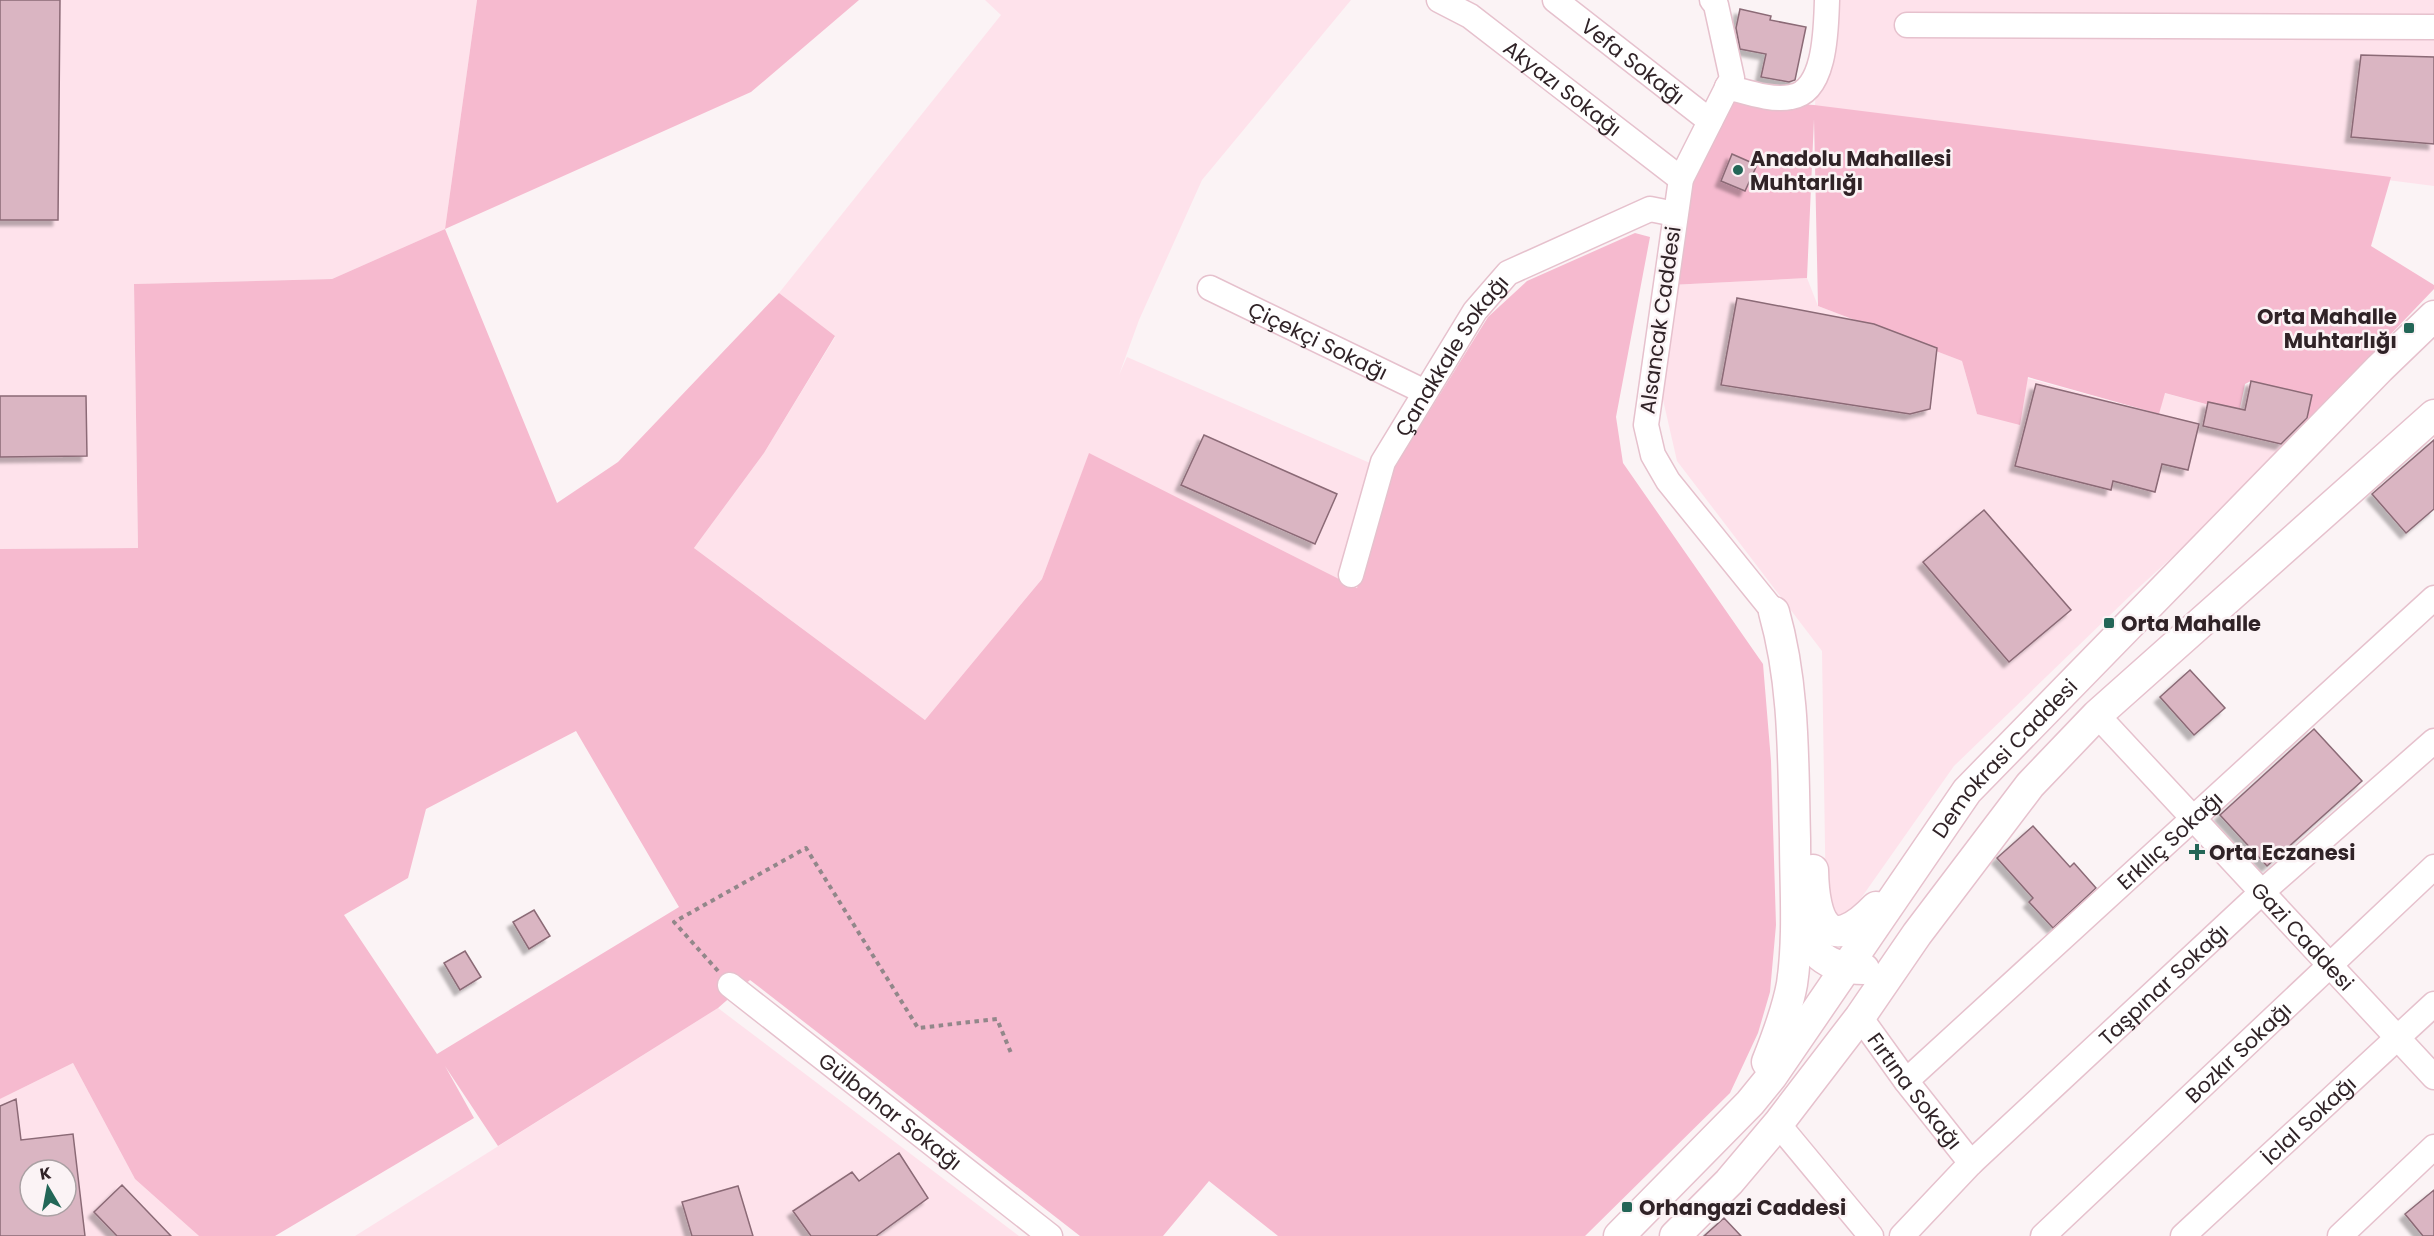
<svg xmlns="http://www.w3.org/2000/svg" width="2434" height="1236" font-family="Poppins,sans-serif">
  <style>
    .built { fill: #fee2eb; fill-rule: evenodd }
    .green { fill: #f6bacf; fill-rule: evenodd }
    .building { fill: #dab5c2; stroke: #8b6a76; stroke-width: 1.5; fill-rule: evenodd; filter: url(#shadow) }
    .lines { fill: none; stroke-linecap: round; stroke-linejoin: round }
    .minor-casing { stroke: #e6c1cd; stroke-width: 27 }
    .major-casing { stroke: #e6c1cd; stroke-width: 33 }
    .path { stroke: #92878a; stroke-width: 4; stroke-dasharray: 4.5 4.5; stroke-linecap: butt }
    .minor { stroke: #fff; stroke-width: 24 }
    .major { stroke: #fff; stroke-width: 30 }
    .poi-dot { fill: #236657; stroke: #fbf3f5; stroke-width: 2 }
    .labels { text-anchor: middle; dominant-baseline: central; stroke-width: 5; stroke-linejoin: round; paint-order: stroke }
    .street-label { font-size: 21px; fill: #302327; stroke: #fbf3f5 }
    .poi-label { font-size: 21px; font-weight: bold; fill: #302327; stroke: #fbf3f5; text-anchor: start }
  </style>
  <defs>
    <filter id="shadow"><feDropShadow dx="-5.5" dy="5.5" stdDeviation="1.5" flood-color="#0004"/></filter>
  </defs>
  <rect width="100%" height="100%" fill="#fbf3f5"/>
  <path class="built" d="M 0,0 L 477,0 L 445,229 L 332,279 L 134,284 L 138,548 L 0,549 Z
    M 985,0 L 1351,0 L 1202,180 L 1139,320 L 1119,375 L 1127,357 L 1370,463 L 1339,579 L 1089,454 L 1042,579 L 925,720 L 694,548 L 764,453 L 835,337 L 779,293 L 1001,15 Z
    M 1818,0 L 2434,0 L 2434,186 L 1815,107 Z
    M 1807,278 L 1818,306 L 1962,361 L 1977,414 L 2026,378 L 2159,414 L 2164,393 L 2239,413 L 2247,384 L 2312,395 L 2305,425 L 2193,538 L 2134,592 L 1954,766 L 1845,921 L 1826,911 L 1822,651 L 1677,461 L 1661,391 L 1670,285 Z
    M 718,1008 L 1019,1236 L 355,1236 Z
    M 73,1063 L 135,1179 L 199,1236 L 0,1236 L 0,1099 ZM 30,1170 L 66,1170 L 66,1206 L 30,1206 Z"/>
  <path class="green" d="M 477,0 L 859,0 L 751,92 L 445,229 L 557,503 L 618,462 L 779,293 L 835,336 L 764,453 L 694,548 L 925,720 L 1042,579 L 1089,453 L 1357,588 L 1394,468 L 1488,317 L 1527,281 L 1635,233 L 1650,237 L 1616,417 L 1623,463 L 1763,664 L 1771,761 L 1776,925 L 1770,992 L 1758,1033 L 1730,1093 L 1585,1236 L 1278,1236 L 1209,1181 L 1163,1236 L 1080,1236 L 750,980 L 718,1008 L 498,1146 L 445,1066 L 474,1118 L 275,1236 L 199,1236 L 135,1179 L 73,1063 L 0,1099 L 0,549 L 138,548 L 134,284 L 332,279 L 445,229 ZM 576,731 L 679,907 L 437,1054 L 344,915 L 408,878 L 426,809 Z
    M 1732,100 L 1814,105 L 2391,177 L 2371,246 L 2434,285 L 2434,289 L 2301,428 L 2312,395 L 2251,381 L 2245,384 L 2239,413 L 2165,393 L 2159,414 L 2028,377 L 2020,425 L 1977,414 L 1962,361 L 1818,306 L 1814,119 L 1807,278 L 1670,285 L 1692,180 Z"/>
  <path class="building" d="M 0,0 L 60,0 L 58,220 L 0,220 Z
    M 1740,9 L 1771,16 L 1770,20 L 1806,27 L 1795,80 L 1789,82 L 1761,77 L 1766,54 L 1740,49 L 1736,28 Z
    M 2361,55 L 2434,57 L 2434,144 L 2351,137 Z
    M 1732,154 L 1757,165 L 1745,191 L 1721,181 Z
    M 1737,298 L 1874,324 L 1937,348 L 1930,409 L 1910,414 L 1721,385 Z
    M 2251,381 L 2312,395 L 2307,418 L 2281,444 L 2203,426 L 2208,402 L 2245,410 Z
    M 2036,384 L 2199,424 L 2188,470 L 2162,464 L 2155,492 L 2113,481 L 2111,490 L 2015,466 Z
    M 0,396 L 86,396 L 87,456 L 0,457 Z
    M 1204,435 L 1337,494 L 1315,544 L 1181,485 Z
    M 2434,440 L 2434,509 L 2406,533 L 2372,494 Z
    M 1984,510 L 2071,610 L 2009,662 L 1923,562 Z
    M 2190,670 L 2225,708 L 2194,735 L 2160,697 Z
    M 2314,729 L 2362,781 L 2267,866 L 2220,815 Z
    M 2033,826 L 2070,867 L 2074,863 L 2096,888 L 2053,928 L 2029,902 L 2033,898 L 1997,858 Z
    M 534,910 L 550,936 L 529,949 L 513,922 Z
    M 465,951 L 481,977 L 460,990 L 444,963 Z
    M 16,1099 L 21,1140 L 73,1134 L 85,1236 L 0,1236 L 0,1106 ZM 30,1170 L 66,1170 L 66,1206 L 30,1206 Z
    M 899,1153 L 928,1198 L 876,1236 L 811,1236 L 793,1211 L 852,1172 L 859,1181 Z
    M 122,1185 L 171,1236 L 117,1236 L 94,1212 Z
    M 738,1186 L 753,1236 L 692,1236 L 682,1202 Z
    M 2434,1190 L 2434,1236 L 2423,1236 L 2405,1214 Z
    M 1724,1218 L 1741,1236 L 1704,1236 Z"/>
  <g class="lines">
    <defs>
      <g id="minor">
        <path id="s1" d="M 1439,0 L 1470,16 L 1681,179"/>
        <path id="s2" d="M 1555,0 L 1710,121"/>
        <path d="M 1712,0 L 1716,5 L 1732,78 L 1681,179 L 1646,425 L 1653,455 L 1668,481 L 1774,612"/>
        <path d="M 1907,25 L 2434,27"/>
        <path d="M 1727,87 C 1747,92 1771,101 1791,97 C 1826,92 1826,28 1827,0"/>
        <path id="s3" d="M 1210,288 L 1425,392"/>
        <path id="s4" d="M 1351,575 L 1383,462 L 1475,311 L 1508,273 L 1650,209 L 1675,214"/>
        <path id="s5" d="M 2097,715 L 2434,1077"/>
        <path id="s6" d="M 730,985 L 1050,1236"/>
        <path id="s7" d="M 1860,1017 L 1906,1081 L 1971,1163"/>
        <path id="s8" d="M 1906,1081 L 2434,598"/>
        <path d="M 1778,1124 L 1871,1236"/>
        <path id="s9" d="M 1902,1236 L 1971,1163 L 2262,892 L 2434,741"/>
        <path id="s10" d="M 2043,1236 L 2434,867"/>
        <path id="s11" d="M 2183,1236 L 2434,1004"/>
        <path d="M 2340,1236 L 2434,1147"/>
      </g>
      <g id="major">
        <path d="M 1813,870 C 1814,921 1828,957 1876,907"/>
        <path d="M 1799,916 C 1808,952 1826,969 1864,969"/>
        <path d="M 1767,1062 C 1777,1037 1787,1011 1792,984 C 1799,936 1795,887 1795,839 C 1793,762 1795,686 1774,612"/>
        <path id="s12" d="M 1619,1236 L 1750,1103 L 1772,1076 L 1967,791 L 2380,368 L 2434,316"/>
        <path d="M 1675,1236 L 1729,1182 L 1778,1124 L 1860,1017 L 1917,934 L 2030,785 L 2097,715 L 2434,415"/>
      </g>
    </defs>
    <use href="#minor" class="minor-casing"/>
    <use href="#major" class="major-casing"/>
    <path class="path" d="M 718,971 L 674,922 L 806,848 L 918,1028 L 997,1019 L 1011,1053"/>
    <use href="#minor" class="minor"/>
    <use href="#major" class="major"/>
  </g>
  <g class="poi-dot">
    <circle cx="1738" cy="170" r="6"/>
    <rect x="2403" y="322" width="12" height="12" rx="3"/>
    <rect x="2103" y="617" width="12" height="12" rx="3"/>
    <path d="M2194 843h6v6h6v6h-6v6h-6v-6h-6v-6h6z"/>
    <rect x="1621" y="1201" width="12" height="12" rx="3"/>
  </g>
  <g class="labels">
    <g class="street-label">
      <text stroke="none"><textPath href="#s2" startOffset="99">Vefa Sokağı</textPath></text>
      <text stroke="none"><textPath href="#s1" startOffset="152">Akyazı Sokağı</textPath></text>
      <text transform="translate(1660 320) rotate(-82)">Alsancak Caddesi</text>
      <text stroke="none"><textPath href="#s3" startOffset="120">Çiçekçi Sokağı</textPath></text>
      <text stroke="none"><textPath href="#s4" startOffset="244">Çanakkale Sokağı</textPath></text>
      <text stroke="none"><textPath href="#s12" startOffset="616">Demokrasi Caddesi</textPath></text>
      <text stroke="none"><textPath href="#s8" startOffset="357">Erkılıç Sokağı</textPath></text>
      <text stroke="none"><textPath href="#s5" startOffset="302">Gazi Caddesi</textPath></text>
      <text stroke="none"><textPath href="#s9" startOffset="363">Taşpınar Sokağı</textPath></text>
      <text stroke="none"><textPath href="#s10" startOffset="268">Bozkır Sokağı</textPath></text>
      <text stroke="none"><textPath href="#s7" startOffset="92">Fırtına Sokağı</textPath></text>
      <text stroke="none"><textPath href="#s6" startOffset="204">Gülbahar Sokağı</textPath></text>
      <text stroke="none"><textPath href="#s11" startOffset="171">İclal Sokağı</textPath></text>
    </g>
    <g class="poi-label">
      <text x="1750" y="158">Anadolu Mahallesi<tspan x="1750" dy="24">Muhtarlığı</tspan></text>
      <text x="2397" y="316" text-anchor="end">Orta Mahalle<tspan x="2397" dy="24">Muhtarlığı</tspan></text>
      <text x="2121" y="623">Orta Mahalle</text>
      <text x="2209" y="852">Orta Eczanesi</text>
      <text x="1639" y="1207">Orhangazi Caddesi</text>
    </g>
  </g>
  <g transform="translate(48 1188) rotate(350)"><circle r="28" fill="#fbf3f5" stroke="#aaa0a3" stroke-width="1.5"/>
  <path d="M0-4.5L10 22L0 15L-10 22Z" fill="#236657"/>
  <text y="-9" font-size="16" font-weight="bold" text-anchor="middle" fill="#302327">K</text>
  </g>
</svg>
